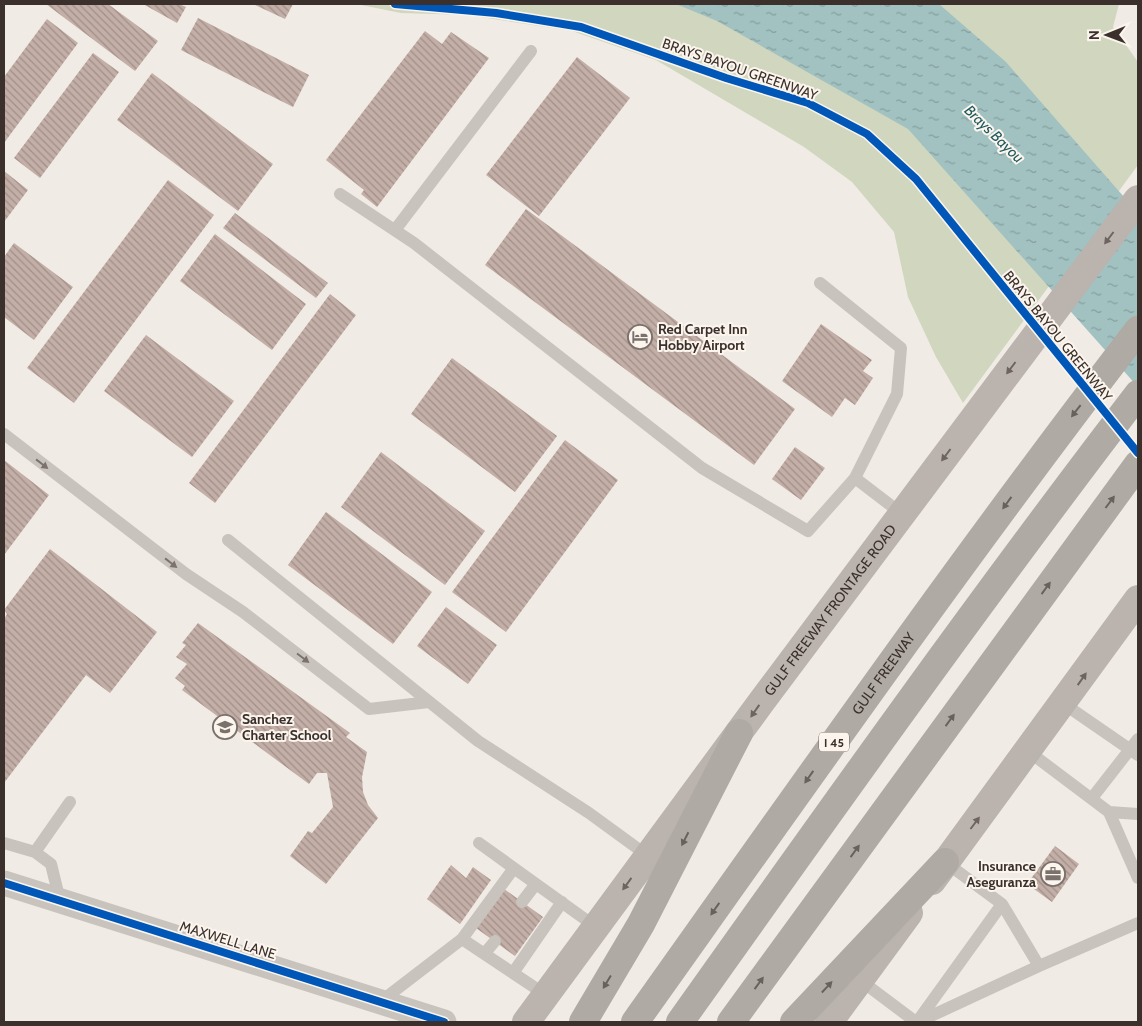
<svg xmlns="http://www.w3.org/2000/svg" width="1142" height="1026" font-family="Cabin,sans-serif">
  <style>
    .park { fill: #d1d6bf }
    .water { fill: url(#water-ripples) }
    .building { fill: url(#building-back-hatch) }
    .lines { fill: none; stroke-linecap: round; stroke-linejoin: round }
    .lane { stroke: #c9c3be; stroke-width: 12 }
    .street { stroke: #c9c3be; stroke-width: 25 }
    .secondary { stroke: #bab3ae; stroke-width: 28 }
    .highway { stroke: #afaaa4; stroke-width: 28 }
    .cycleway-casing { stroke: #fbf5ee; stroke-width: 11 }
    .cycleway { stroke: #0057b8; stroke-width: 8 }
    .oneway { fill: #6e645f }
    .oneway2 { fill: #69615b }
    .oneway3 { fill: #7b726d }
    .labels { text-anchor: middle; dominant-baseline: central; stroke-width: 4; stroke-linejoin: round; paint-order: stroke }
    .shield { fill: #fbf5ee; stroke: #756b66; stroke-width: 1 }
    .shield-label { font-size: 12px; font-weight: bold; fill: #3b302b }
    .street-label { font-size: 14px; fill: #3b302b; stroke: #fbf5ee }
    .poi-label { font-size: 14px; font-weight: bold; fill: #3b302b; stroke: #fbf5ee; text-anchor: start }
    .water-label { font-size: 15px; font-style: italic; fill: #1f5a5e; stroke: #fbf5ee }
  </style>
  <defs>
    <pattern id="water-ripples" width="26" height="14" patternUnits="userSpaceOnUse" patternTransform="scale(1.25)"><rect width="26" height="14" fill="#a1c2c1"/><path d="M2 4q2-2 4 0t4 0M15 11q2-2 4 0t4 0" fill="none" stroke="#849e9d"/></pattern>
    <pattern id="building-back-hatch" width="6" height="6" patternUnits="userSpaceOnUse" patternTransform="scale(1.25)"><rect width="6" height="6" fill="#c3afa7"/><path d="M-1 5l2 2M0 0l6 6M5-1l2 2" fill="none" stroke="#a08f88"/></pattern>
  </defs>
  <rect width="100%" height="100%" fill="#f0ebe5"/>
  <path class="park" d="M 356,4 L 1119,4 L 1113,27 L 1138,62 L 1138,165 L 963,403 L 936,357 L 908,297 L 894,232 L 852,182 L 804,147 L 656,60 L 572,31 L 467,15 L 401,13 Z"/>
  <path class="water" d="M 676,4 L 939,4 L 1006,62 L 1138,213 L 1138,387 L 908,129 L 717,21 Z"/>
  <path class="building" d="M 46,4 L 108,4 L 158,41 L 135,71 Z
    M 143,4 L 179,4 L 186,7 L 177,23 Z
    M 253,4 L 293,4 L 285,19 Z
    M 198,18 L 309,75 L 293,107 L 181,50 Z
    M 47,19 L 78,43 L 4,143 L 4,77 Z
    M 425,31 L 442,44 L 451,32 L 489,58 L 377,207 L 361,194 L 364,190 L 326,160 Z
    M 93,53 L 119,72 L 40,178 L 14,158 Z
    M 577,57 L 630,98 L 539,216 L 486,175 Z
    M 152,73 L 273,164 L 238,211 L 117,120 Z
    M 4,171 L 28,190 L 4,222 Z
    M 168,180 L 214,215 L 74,403 L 27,368 Z
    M 526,209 L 795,409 L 754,465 L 485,265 Z
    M 235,213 L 328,283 L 316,298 L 223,228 Z
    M 215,234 L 306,304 L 272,350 L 180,281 Z
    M 14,243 L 73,287 L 34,340 L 4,317 L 4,257 Z
    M 330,294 L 356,315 L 215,503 L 189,483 Z
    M 821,324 L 872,360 L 863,371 L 873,378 L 855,405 L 845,398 L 832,417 L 782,381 Z
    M 146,335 L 234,401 L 192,457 L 104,391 Z
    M 452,358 L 557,436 L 515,492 L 411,414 Z
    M 565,440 L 618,480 L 506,632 L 452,592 Z
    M 795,447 L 825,468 L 801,500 L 772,479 Z
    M 381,452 L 485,531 L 445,585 L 341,507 Z
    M 4,460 L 49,495 L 4,555 Z
    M 326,512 L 432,592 L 393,644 L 288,565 Z
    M 50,549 L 157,632 L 110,693 L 86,675 L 4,783 L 4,619 L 7,614 L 4,610 Z
    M 446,607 L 497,645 L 468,684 L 417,646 Z
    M 198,623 L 350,733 L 346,737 L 367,752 L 362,777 L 363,792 L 368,805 L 378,818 L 326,884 L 290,856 L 308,831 L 312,833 L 333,807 L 327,773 L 317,773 L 309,784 L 182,690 L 185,686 L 175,678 L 187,664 L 176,657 L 186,645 L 182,643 Z
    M 1055,846 L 1079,864 L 1052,902 L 1027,884 Z
    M 451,865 L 466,878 L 473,867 L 491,880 L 460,924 L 427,899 Z
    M 504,889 L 543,917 L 515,956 L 476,928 Z"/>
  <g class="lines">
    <path class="lane" d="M 340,194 L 414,243 L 702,468 L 808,531 L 855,478 L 902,514
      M 395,230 L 531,51
      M 820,283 L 901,348 L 897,394 L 855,478
      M 4,434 L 186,574 L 243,612 L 369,709 L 429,702
      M 228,540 L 478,741 L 589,813 L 648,856
      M 1064,704 L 1138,755
      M 1028,751 L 1109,812 L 1138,814
      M 1092,798 L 1138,739
      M 1109,812 L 1138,878
      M 4,843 L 35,852
      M 479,843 L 596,927
      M 514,868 L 462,939 L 546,995
      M 60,901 L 51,864 L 35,852 L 70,802
      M 522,902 L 535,885
      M 485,953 L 495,941
      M 1039,966 L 1138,923
      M 513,973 L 562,902
      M 860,980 L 916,1022
      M 380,1002 L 462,939
      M 917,1022 L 1002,904 L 945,862
      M 918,1022 L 1039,966 L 1002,904"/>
    <path class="street" d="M 4,883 L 444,1022"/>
    <g class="secondary">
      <path d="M 932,881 L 1138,599"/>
      <path id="s1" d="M 526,1022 L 762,701 L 1138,199"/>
      <path d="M 829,1022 L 909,913"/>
    </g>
    <g class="highway">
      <path d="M 583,1022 L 641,924 L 739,733"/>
      <path id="s2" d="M 635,1022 C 800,790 964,556 1138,330"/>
      <path d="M 680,1022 C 830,811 980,600 1138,394"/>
      <path d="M 731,1022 L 1138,464"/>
      <path d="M 794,1022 L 945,862"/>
    </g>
    <defs>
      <path id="cycleway" d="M 395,4 L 496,13 L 581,27 L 726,78 L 808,103 L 867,134 L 916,179 L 1138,453
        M 4,883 L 444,1022"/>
    </defs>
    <use href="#cycleway" class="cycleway-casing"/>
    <use href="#cycleway" class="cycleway"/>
  </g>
  <defs><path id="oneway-solid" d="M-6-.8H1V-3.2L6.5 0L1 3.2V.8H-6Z" transform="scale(1.25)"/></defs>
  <g class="oneway">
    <use href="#oneway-solid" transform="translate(1109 238) rotate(127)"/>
    <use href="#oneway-solid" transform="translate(1011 368) rotate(127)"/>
    <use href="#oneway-solid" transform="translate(946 455) rotate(127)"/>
    <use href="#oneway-solid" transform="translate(1082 679) rotate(-55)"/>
    <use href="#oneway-solid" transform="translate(755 711) rotate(125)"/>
    <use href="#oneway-solid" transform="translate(975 823) rotate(-53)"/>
    <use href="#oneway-solid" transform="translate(627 884) rotate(126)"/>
  </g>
  <g class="oneway2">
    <use href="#oneway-solid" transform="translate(1076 411) rotate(128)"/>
    <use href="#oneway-solid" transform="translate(1110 502) rotate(-53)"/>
    <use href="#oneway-solid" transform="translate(1007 503) rotate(126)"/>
    <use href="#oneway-solid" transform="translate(1046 588) rotate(-54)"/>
    <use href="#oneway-solid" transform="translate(950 720) rotate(-54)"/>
    <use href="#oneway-solid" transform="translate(809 777) rotate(125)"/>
    <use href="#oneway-solid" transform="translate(685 839) rotate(117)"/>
    <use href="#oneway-solid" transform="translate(855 851) rotate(-54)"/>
    <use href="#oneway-solid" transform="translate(715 909) rotate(125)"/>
    <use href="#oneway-solid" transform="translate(607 982) rotate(121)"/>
    <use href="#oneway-solid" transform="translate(759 983) rotate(-54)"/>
    <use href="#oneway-solid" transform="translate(827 987) rotate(-47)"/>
  </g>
  <g class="oneway3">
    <use href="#oneway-solid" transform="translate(42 464) rotate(38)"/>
    <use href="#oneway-solid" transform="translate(171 563) rotate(38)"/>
    <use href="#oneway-solid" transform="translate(303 658) rotate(37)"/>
  </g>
  <defs>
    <symbol id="hotel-ring" viewBox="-11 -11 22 22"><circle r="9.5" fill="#fbf5ee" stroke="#7a716c" stroke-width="1.5"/><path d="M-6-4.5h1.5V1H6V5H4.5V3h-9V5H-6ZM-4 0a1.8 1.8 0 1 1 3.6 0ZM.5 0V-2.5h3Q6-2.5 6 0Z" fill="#7a716c"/></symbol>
    <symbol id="school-ring" viewBox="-11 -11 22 22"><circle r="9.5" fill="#fbf5ee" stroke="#7a716c" stroke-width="1.5"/><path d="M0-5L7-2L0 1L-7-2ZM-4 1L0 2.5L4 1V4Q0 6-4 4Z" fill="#7a716c"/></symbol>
    <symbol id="office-ring" viewBox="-11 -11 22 22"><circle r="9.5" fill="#fbf5ee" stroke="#7a716c" stroke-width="1.5"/><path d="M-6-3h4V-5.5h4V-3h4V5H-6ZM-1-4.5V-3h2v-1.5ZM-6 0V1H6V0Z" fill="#7a716c"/></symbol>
  </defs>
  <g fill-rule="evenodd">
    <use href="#hotel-ring" x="626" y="323" width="28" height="28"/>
    <use href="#school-ring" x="211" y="713" width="28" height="28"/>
    <use href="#office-ring" x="1039" y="860" width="28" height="28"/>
  </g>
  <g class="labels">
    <rect class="shield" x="819" y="732.5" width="30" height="19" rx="4"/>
    <g class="shield-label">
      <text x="834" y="742">I 45</text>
    </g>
    <g class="street-label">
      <text transform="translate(740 69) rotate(19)">BRAYS BAYOU GREENWAY</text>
      <text transform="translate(1058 336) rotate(51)">BRAYS BAYOU GREENWAY</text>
      <text stroke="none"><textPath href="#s1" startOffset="512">GULF FREEWAY FRONTAGE ROAD</textPath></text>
      <text stroke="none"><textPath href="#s2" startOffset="428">GULF FREEWAY</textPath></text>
      <text transform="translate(228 940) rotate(17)">MAXWELL LANE</text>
    </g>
    <g class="poi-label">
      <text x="658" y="329">Red Carpet Inn<tspan x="658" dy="16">Hobby Airport</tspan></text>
      <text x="242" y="719">Sanchez<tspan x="242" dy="16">Charter School</tspan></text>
      <text x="1036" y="866" text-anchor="end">Insurance<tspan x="1036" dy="16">Aseguranza</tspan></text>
    </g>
    <g class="water-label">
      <text transform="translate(994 134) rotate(44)">Brays Bayou</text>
    </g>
  </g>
  <rect width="1142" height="1026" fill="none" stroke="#3b302b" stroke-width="10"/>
  <g transform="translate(1107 35) rotate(269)" stroke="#fbf5ee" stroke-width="4" paint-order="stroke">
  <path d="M0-4L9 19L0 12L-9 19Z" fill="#3b302b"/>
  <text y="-8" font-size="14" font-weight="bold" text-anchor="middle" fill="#3b302b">N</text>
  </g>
</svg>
